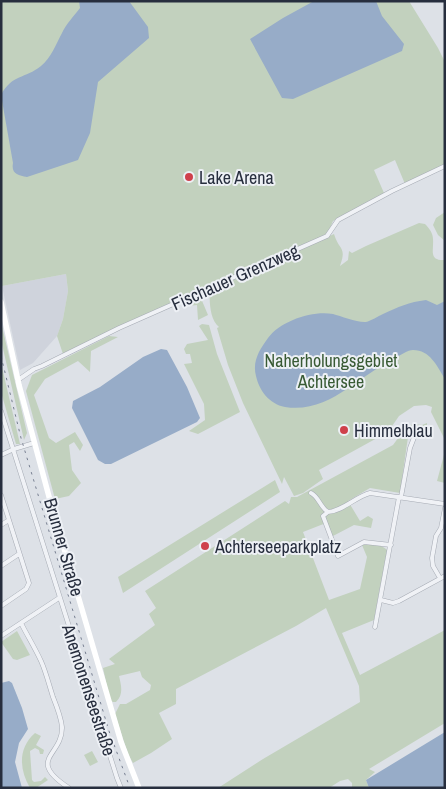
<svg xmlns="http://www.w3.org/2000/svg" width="446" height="789" font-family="'Archivo Narrow',sans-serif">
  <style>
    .built { fill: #cfd3dc }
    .green { fill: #c2d1be }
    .water { fill: #97acc8 }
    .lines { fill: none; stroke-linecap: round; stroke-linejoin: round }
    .minor-casing { stroke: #a6abb4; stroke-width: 5 }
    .minor { stroke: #f0f2f6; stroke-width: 4 }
    .secondary { stroke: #fff; stroke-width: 5.5 }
    .rail { stroke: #777f91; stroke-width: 1; stroke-dasharray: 2.5 5; stroke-linecap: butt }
    .poi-dot { fill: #cf404b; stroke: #edf0f5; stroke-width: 2 }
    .labels { text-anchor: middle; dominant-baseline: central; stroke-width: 4; stroke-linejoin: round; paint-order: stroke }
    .poi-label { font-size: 18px; fill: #272e3e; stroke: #edf0f5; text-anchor: start }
    .street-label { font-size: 18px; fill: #272e3e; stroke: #edf0f5 }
    .park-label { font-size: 18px; fill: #385a34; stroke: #edf0f5 }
  </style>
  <rect width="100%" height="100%" fill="#dde1e7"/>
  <path class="built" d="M 66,274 L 68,291 L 63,319 L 57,336 L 33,363 L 20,370 L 2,286 Z"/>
  <path class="green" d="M 1,1 L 409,1 L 438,48 L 445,62 L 445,164 L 405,184 L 395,160 L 374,170 L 384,193 L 333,221 L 327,235 L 195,292 L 63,354 L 57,336 L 63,319 L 68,291 L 66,274 L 2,286 L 1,282 Z
    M 445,212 L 445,241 L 438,235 L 433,225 L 436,218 Z
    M 419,223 L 425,224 C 429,228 433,233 433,239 C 434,250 428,261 445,260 L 445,440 L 431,412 L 432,407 L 426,405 L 414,406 L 399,416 L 388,432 L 319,470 L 323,479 L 303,493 L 294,496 L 284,477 L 282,484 L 243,403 L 228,365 L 217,328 L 219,327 C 210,320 209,301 210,291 L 334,234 C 339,251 347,246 340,266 L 348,260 L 349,251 L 352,253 L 366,246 Z
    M 200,296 L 208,315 L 198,320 L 197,305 L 188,306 L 184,303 Z
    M 1,322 L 27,433 L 24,440 L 1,340 Z
    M 202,324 L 209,325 L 217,354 L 240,412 L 198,434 L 189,431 L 205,420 L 204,404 L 184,364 L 192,363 L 190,354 L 186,354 L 184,349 L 187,344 L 208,340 L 199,326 Z
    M 109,336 L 118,337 L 91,351 L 90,372 L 78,361 L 45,379 L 34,395 L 49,438 L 56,443 L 75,432 L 83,445 L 80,451 L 74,442 L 69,445 L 72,470 L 81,483 L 69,496 L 55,499 L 26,391 L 32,375 Z
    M 1,363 L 20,444 L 16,444 L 1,392 Z
    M 427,423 L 427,425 L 408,437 L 400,493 L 370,488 L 348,501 L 360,521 L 368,516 L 373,519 L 371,528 L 354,525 L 333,536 L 326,523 L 303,532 L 329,600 L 360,589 L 367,557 L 362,545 C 370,543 381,544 387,550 L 374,620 L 342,633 L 360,675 L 445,630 L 445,723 L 369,769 L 375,772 L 366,780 L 369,788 L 352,788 L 352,783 L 348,779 L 340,781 L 329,788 L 218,788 L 263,759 L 360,702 L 359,686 L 326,608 L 296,626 L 176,689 L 176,704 L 159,713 L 172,739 L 151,753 L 133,763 L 128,754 L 115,714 L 120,704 L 126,704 L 150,690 L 151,685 L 142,677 L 140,671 L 119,676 C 121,685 124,694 116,702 L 113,702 L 110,700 L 103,668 L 115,664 L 109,659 L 155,625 L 149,614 L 156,608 L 145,591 L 285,501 L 289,504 L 291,497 L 297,497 L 393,445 L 407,426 L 414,424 L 422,425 Z
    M 445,451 L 445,483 L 437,481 Z
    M 275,480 L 280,492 L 123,593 L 118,577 Z
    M 17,631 L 30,655 L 17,660 L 13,659 L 1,642 Z
    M 35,733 L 41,736 L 36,745 L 44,750 L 43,754 L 40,754 L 39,750 L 35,748 L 30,751 L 32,780 L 34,782 L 41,781 L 45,777 L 48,780 L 36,788 L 30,788 C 19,769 18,748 35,733 Z
    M 92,751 L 98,762 L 90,766 L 84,755 Z"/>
  <path class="water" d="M 79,1 L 129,1 L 148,27 L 149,38 L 98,82 L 90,133 L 78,160 L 27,177 C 18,175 11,174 13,163 L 1,95 C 12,74 25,79 41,66 C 51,58 56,44 62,33 C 66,24 74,16 80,8 Z
    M 314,1 L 376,1 L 382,16 L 404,44 L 402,51 L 293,99 L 282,98 L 250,39 L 283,18 Z
    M 426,300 L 437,305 L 445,301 L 445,379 C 437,366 430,350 413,350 C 408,350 400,355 396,358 C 358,375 330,414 285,407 C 269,404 259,390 256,376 C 252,361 260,349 268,338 C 280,321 313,310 333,314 C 341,316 358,323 366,322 C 371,321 378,316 383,314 C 398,307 409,302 426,300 Z
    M 161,349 L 167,350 L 187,387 L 200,418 L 197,422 L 111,464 L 105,464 L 98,460 L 72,408 L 73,401 L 100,387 L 143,357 Z
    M 9,681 L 12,683 L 22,708 L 28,729 L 19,743 L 15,762 L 22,788 L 1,788 L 1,683 Z
    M 445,732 L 445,788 L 369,788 L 366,780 Z"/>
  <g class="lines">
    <defs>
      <path id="minor" d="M 18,380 L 34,369 L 42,366 L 119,328 L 327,236 L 338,220 L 392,191 L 445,166
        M 1,411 L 117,778 L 121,788
        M 1,455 L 14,449 L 34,443
        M 311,493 C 319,497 320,507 328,512
        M 1,495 L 9,520
        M 401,497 L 410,448 L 415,435
        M 1,525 L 9,520 L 29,583 L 26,589 L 1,606
        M 391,545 L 364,542 L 338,556 L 323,516 L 328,512 C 343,511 355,497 370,493 L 445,504
        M 1,566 L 19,554
        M 440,578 L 433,566 L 432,558 L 436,536 L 441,528 L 445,508
        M 381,600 L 393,603 L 399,601 L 445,576
        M 21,623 C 27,635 35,648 41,661 C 46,672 49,685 53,697 C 57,707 61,717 62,727 C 63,756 25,759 69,788
        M 375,627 L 399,497
        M 1,636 L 59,598"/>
    </defs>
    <use href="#minor" class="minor-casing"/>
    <use href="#minor" class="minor"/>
    <path class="secondary" d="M 1,302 L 19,385 L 51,504 L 121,742 L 139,788"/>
    <path class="rail" d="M 1,356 L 21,438 L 109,731 L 130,788"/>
  </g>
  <g class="poi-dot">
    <circle cx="189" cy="177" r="5"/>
    <circle cx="344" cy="430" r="5"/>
    <circle cx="205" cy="546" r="5"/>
  </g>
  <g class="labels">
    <g class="poi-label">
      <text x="199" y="177">Lake Arena</text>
      <text x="354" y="430">Himmelblau</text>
      <text x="215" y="546">Achterseeparkplatz</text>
    </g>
    <g class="street-label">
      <text transform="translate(235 277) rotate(-24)">Fischauer Grenzweg</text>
      <text transform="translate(64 547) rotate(74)">Brunner Straße</text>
      <text transform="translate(89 690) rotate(72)">Anemonenseestraße</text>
    </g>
    <g class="park-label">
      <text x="331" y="360">Naherholungsgebiet<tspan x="331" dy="21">Achtersee</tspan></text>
    </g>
  </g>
  <rect width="446" height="789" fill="none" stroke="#272e3e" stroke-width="5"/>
</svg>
